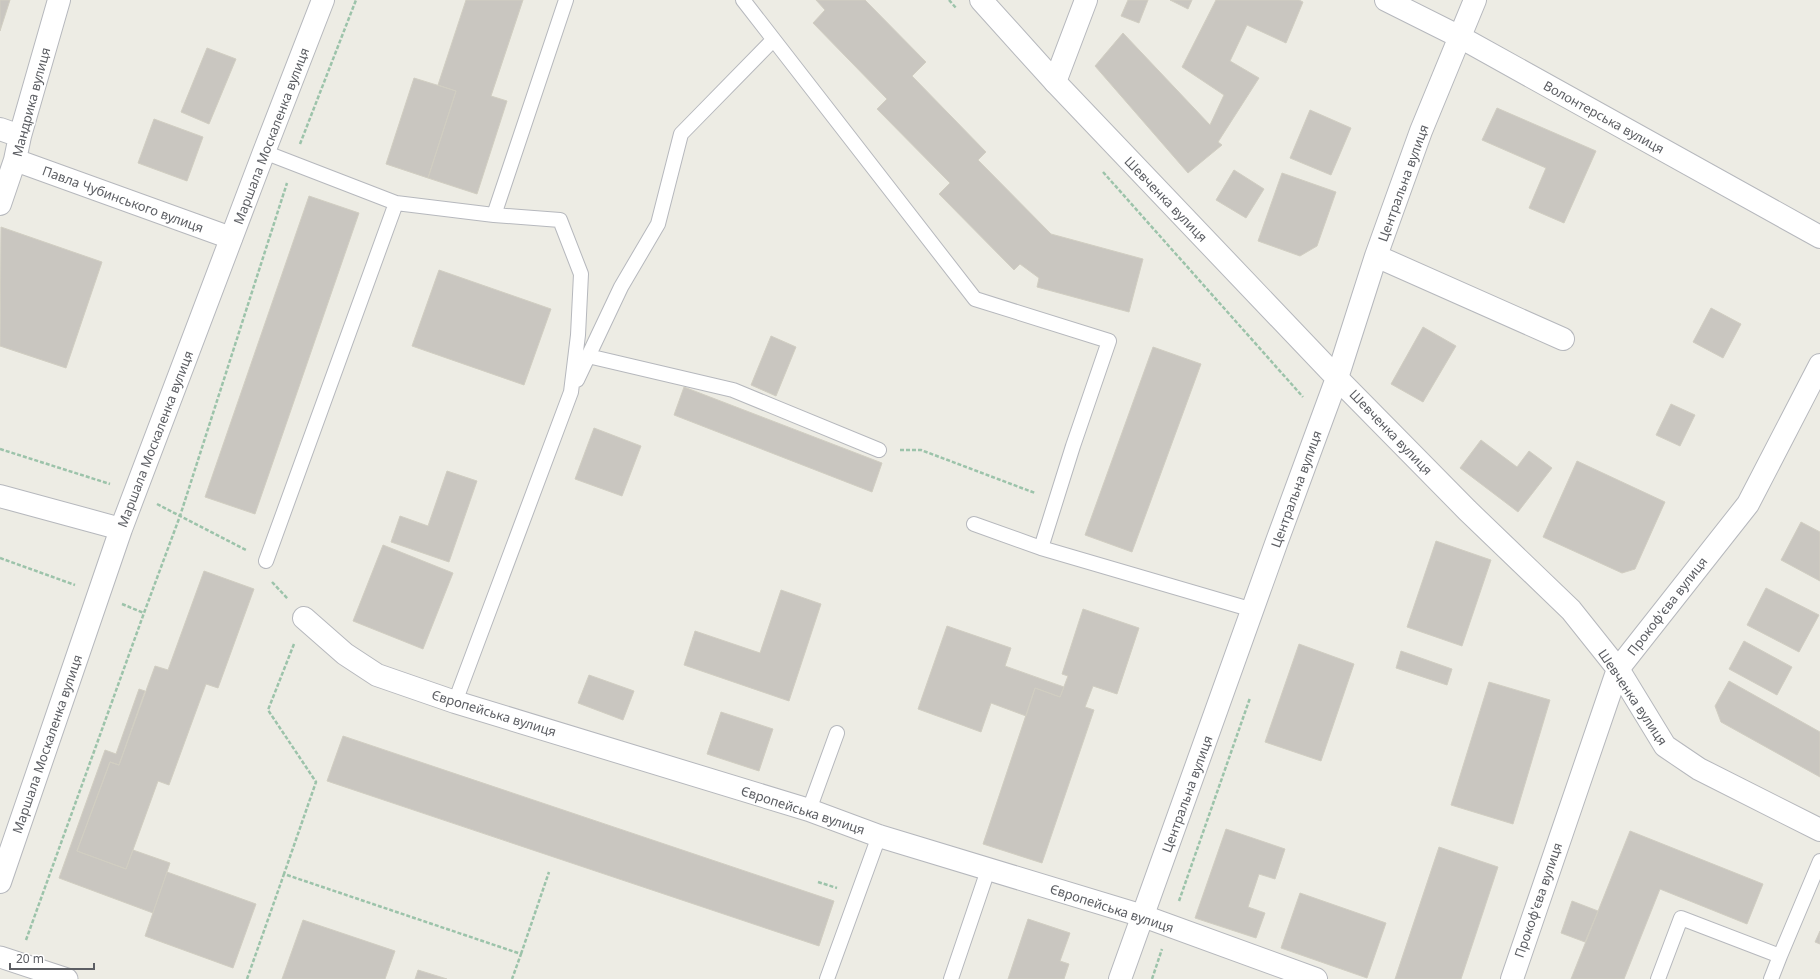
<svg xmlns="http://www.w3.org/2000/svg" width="1820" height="979" font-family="'Noto Sans',sans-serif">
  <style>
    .building { fill: #c9c6c0; stroke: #d1cec2 }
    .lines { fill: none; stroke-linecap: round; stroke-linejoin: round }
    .service-casing { stroke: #b6b8bd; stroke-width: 16 }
    .pedestrian-casing { stroke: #b6b8bd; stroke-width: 23 }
    .minor-casing { stroke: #b6b8bd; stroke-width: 24 }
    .tertiary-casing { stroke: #b6b8bd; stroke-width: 24 }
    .path { stroke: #9cc3aa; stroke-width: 2.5; stroke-dasharray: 4 2; stroke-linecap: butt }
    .service { stroke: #fff; stroke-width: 14 }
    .pedestrian { stroke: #fff; stroke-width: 21 }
    .minor { stroke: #fff; stroke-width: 22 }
    .tertiary { stroke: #fff; stroke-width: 22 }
    .labels { text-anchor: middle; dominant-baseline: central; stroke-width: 3.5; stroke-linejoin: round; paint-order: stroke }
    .street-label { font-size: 13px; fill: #5c5e63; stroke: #fff }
  </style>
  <rect width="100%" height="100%" fill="#edece4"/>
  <path class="building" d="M 0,0 L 10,0 L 0,31 Z
    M 466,0 L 523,0 L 491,96 L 507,101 L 477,194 L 428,178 L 456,91 L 438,85 Z
    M 816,0 L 865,0 L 926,62 L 912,76 L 986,152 L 978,160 L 1051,234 L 1143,259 L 1129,312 L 1037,287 L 1039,278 L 1020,264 L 1014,270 L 939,194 L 950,183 L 877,109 L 887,99 L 813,23 L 825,10 Z
    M 1128,0 L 1148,0 L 1139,23 L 1121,16 Z
    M 1170,0 L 1192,0 L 1188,9 Z
    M 1216,0 L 1299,0 L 1303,2 L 1286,43 L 1247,25 L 1230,61 L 1259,78 L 1218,142 L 1222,145 L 1188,173 L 1095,66 L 1123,33 L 1210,125 L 1224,95 L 1182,67 Z
    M 207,48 L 236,59 L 209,124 L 181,112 Z
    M 414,78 L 456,91 L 428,178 L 386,164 Z
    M 1497,108 L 1596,151 L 1564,223 L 1529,208 L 1546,168 L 1482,140 Z
    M 1310,110 L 1351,128 L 1331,175 L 1290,158 Z
    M 154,119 L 203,137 L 187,181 L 138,163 Z
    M 1234,170 L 1264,189 L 1246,218 L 1216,200 Z
    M 1282,173 L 1336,192 L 1317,246 L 1300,256 L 1258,241 Z
    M 309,196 L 359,213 L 255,514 L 205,497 Z
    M 1,227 L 102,262 L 66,368 L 0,346 Z
    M 439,270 L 551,309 L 524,385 L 412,346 Z
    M 1711,308 L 1741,324 L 1723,358 L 1693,342 Z
    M 1423,327 L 1456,346 L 1423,402 L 1391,384 Z
    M 771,336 L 796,347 L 776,396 L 751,385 Z
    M 1153,347 L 1201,364 L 1132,552 L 1085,535 Z
    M 684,387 L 882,463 L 872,492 L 674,415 Z
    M 1671,404 L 1695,415 L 1680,446 L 1656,435 Z
    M 594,428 L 641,446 L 622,496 L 575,479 Z
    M 1481,440 L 1517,467 L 1529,451 L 1552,468 L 1518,512 L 1460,468 Z
    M 1577,461 L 1665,502 L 1635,569 L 1622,573 L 1543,537 Z
    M 447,471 L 477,481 L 449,562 L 391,542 L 400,516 L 428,526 Z
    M 1801,522 L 1820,532 L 1820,581 L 1781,560 Z
    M 1436,541 L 1491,560 L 1462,646 L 1407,627 Z
    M 383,545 L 453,573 L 423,649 L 353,621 Z
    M 204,571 L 254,589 L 218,688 L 206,684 L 169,785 L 158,781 L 126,869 L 77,851 L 110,762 L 119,765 L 155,666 L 168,670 Z
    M 1766,588 L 1819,615 L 1799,652 L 1747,625 Z
    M 781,590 L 821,604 L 789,701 L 684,665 L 695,631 L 760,653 Z
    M 1083,609 L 1139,628 L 1117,694 L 1093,686 L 1085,707 L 1094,710 L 1042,863 L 983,844 L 1035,688 L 1060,697 L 1068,676 L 1062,674 Z
    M 947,626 L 1011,648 L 1005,666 L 1064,687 L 1060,697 L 1035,688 L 1026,716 L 991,703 L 981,732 L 918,709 Z
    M 1744,641 L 1792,667 L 1777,695 L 1729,669 Z
    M 1299,644 L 1354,664 L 1321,761 L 1265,742 Z
    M 1401,651 L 1452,669 L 1447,685 L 1396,668 Z
    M 589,675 L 634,691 L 623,720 L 578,703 Z
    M 1729,681 L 1820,732 L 1820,777 L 1721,722 L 1715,706 Z
    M 1489,682 L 1550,700 L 1513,824 L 1451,805 Z
    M 139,689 L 145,691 L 119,765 L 110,762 L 77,851 L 126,869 L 133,850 L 170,863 L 153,913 L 59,878 L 105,750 L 116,754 Z
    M 721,712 L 773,729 L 759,771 L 707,754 Z
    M 343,736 L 834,901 L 819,946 L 327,781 Z
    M 1226,829 L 1285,849 L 1275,879 L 1259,874 L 1248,907 L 1265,913 L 1256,938 L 1195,918 Z
    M 1630,831 L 1763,884 L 1747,924 L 1660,889 L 1624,979 L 1571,979 Z
    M 1439,847 L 1498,867 L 1461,979 L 1395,979 Z
    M 167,872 L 256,904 L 233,968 L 145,936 Z
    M 1300,893 L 1386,923 L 1367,978 L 1281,948 Z
    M 1572,901 L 1598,911 L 1585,942 L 1561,933 Z
    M 1028,919 L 1070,933 L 1060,961 L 1069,964 L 1064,979 L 1008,979 Z
    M 303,920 L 395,951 L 385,979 L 282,979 Z
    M 1820,931 L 1820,944 L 1815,942 Z
    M 418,970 L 447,979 L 415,979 Z"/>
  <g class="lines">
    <defs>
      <path id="service" d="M 743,0 L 975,299 L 1109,341 L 1073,446 L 1041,548
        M 264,152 L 396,203 L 266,561
        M 396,203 L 494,215 L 566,0
        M 588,356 L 733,390 L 879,450
        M 577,380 L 621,287 L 658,224 L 681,134 L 773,40
        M 974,524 L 1041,548 L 1253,610
        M 455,702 L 571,392 L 578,335 L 581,274 L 560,220 L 494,215
        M 809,810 L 837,733
        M 827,979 L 879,836
        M 951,979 L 988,870
        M 1658,979 L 1681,918 L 1780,956 L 1820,861
        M 1771,979 L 1780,956"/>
      <path id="pedestrian" d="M 0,957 L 67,979"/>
      <path id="minor" d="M 1386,0 L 1460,37 L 1820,237
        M 1055,82 L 1086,0
        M 0,129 L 20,136
        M 15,160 L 231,238
        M 0,204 L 15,160 L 20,136 L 59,0
        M 1376,256 L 1563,339
        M 1337,378 L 1376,256 L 1421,131 L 1475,0
        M 304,618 L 345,654 L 377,675 L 455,702 L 809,810 L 879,836 L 1143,916 L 1316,979
        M 1618,669 L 1748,504 L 1820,365"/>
      <path id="tertiary" d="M 981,0 L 1055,82 L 1337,378 L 1467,510 L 1571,610 L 1618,669 L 1665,746 L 1699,769 L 1820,830
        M 0,496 L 121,529
        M 0,882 L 121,529 L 264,152 L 323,0
        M 1120,979 L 1277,541 L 1337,378
        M 1512,979 L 1618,669"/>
    </defs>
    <use href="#service" class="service-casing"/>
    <use href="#pedestrian" class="pedestrian-casing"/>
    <use href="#minor" class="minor-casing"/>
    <use href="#tertiary" class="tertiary-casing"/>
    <path class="path" d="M 949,0 L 956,8
      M 300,144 L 356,0
      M 1103,172 L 1303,397
      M 0,449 L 110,484
      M 900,450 L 921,450 L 1035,493
      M 157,504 L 246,550
      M 0,558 L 75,585
      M 272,582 L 288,599
      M 122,604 L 144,613 L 180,516 L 287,183
      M 294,644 L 268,710 L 316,782 L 284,874 L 521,954 L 512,979
      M 818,882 L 837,888
      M 1179,901 L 1250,698
      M 26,940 L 144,613
      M 521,954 L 549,872
      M 247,979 L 284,874
      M 1152,979 L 1162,949"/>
    <use href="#service" class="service"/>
    <use href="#pedestrian" class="pedestrian"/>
    <use href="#minor" class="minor"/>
    <use href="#tertiary" class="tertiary"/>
  </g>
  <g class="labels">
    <g class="street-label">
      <text transform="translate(31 102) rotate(-75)">Мандрика вулиця</text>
      <text transform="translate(1604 117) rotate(29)">Волонтерська вулиця</text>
      <text transform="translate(271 136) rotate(-69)">Маршала Москаленка вулиця</text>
      <text transform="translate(1403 183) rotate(-70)">Центральна вулиця</text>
      <text transform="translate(123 199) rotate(20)">Павла Чубинського вулиця</text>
      <text transform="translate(1166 199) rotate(46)">Шевченка вулиця</text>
      <text transform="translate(1391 432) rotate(46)">Шевченка вулиця</text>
      <text transform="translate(155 439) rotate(-69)">Маршала Москаленка вулиця</text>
      <text transform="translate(1296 489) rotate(-70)">Центральна вулиця</text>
      <text transform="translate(1667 606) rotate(-52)">Прокоф'єва вулиця</text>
      <text transform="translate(1633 697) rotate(56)">Шевченка вулиця</text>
      <text transform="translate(494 713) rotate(17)">Європейська вулиця</text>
      <text transform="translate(47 744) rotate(-71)">Маршала Москаленка вулиця</text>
      <text transform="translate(1187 794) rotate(-70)">Центральна вулиця</text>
      <text transform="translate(803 810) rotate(18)">Європейська вулиця</text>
      <text transform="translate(1538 900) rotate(-71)">Прокоф'єва вулиця</text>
      <text transform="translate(1112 908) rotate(18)">Європейська вулиця</text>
    </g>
  </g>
  <path d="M10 963v6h84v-6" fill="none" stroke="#5c5e63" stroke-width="2"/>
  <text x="16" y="963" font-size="12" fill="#5c5e63" stroke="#ffffff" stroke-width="3" paint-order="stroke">20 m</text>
</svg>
